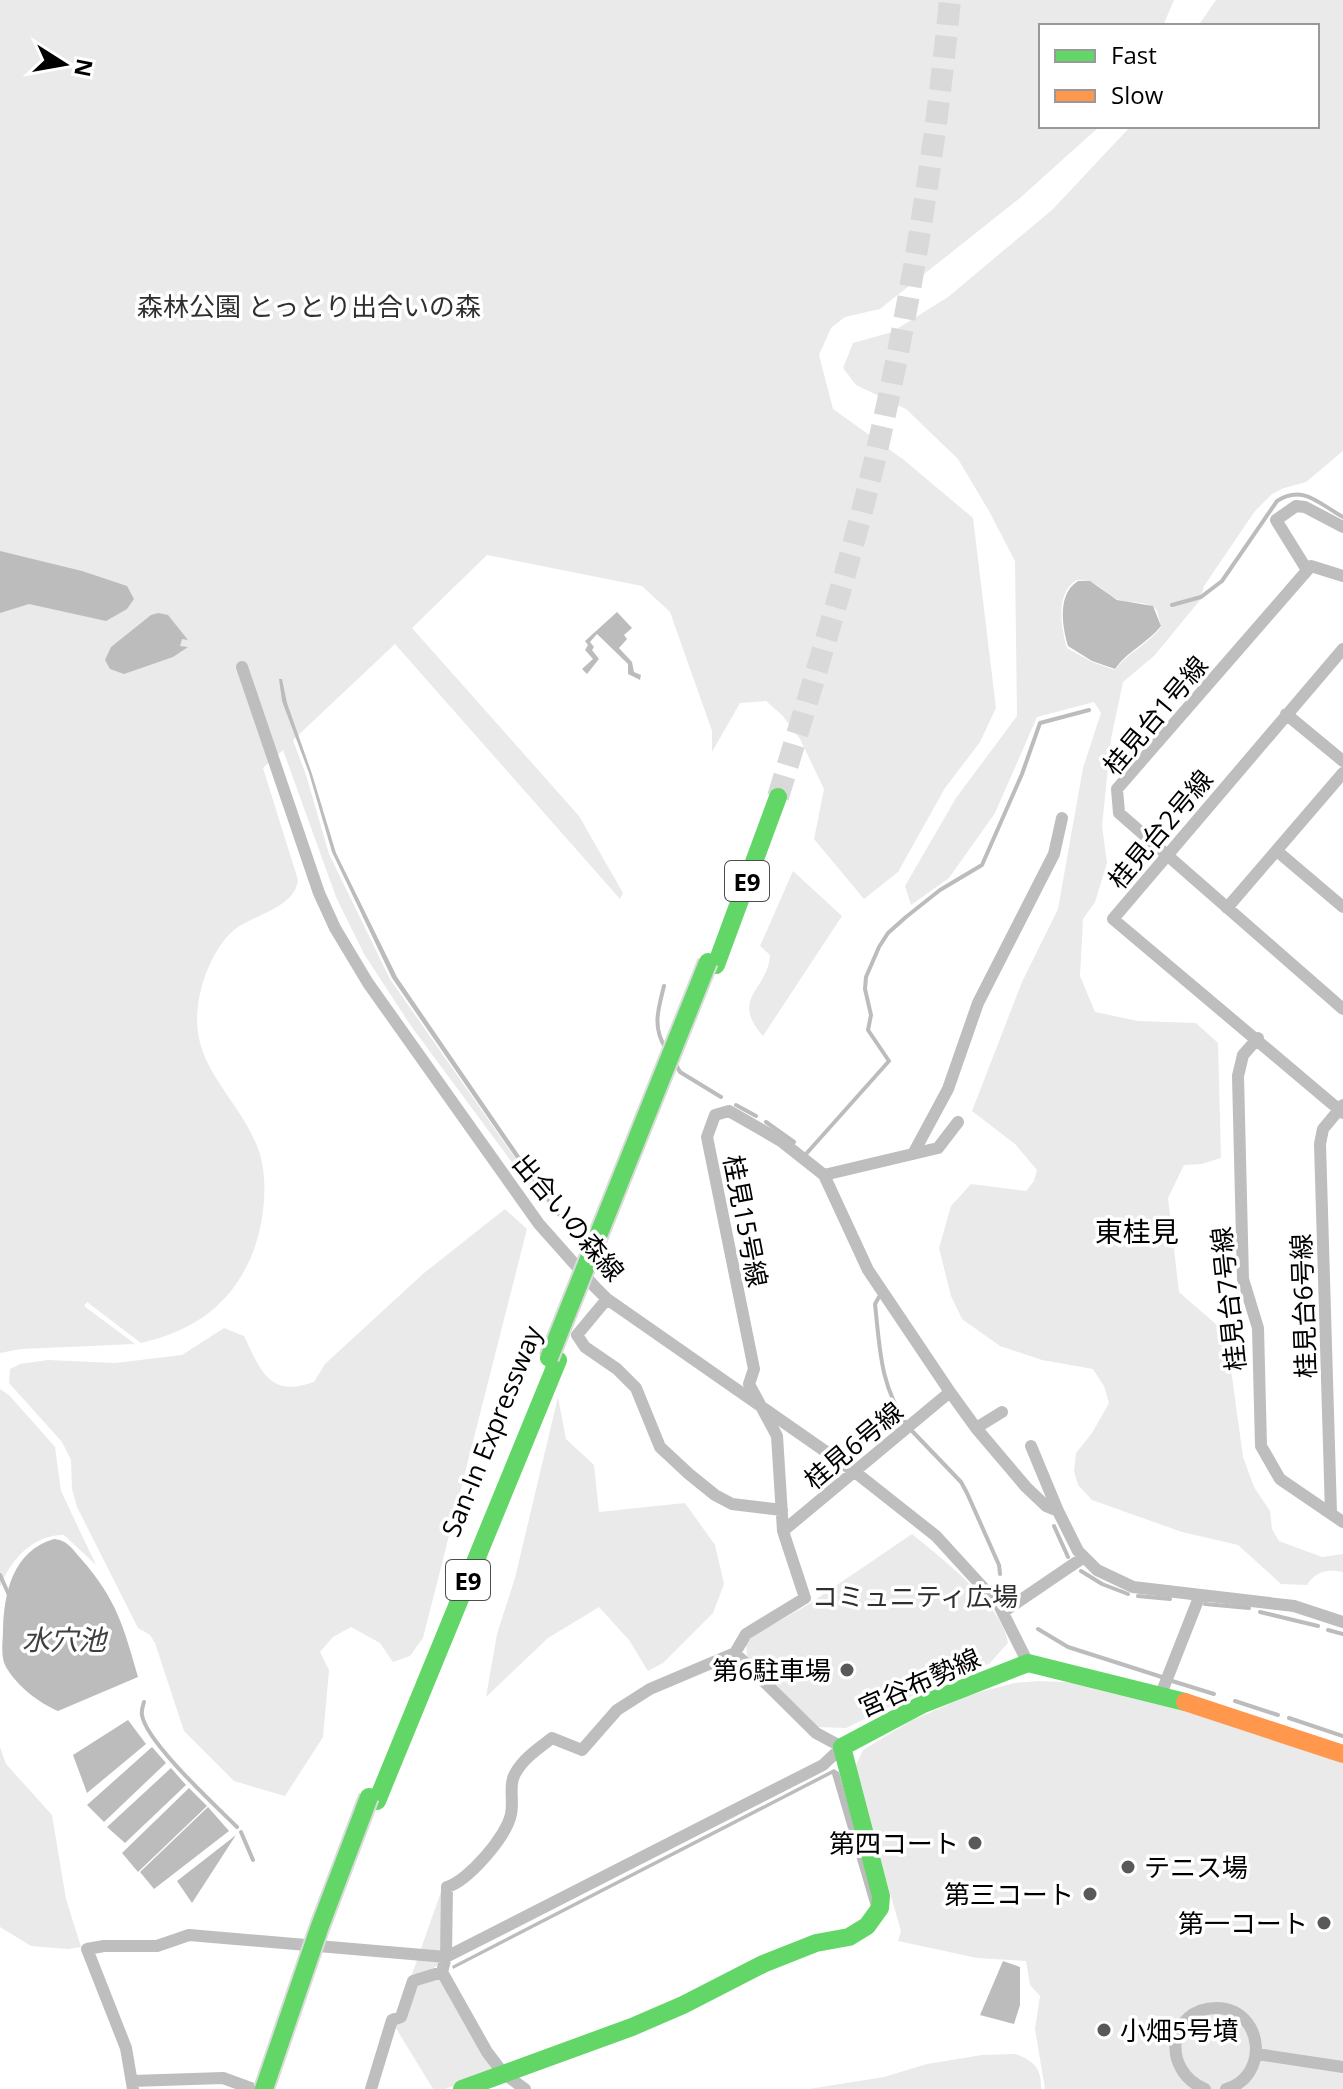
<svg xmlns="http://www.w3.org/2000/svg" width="1343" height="2089" font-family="'Open Sans','Noto Sans JP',sans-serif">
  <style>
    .green { fill: #eaeaea; fill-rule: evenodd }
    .water { fill: #bcbcbc }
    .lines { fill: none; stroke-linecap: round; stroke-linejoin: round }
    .stream { stroke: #bcbcbc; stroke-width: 4 }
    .highway-tunnel { stroke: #d9d9d9; stroke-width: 22; stroke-dasharray: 22 11; stroke-linecap: butt }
    .street { stroke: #bebebe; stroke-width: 12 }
    .fast { stroke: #63d668; stroke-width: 18 }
    .slow { stroke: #ff974d; stroke-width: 18 }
    .fast-bridge-casing { stroke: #dbdbdb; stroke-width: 22; stroke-linecap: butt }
    .fast-bridge { stroke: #63d668; stroke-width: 18 }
    .poi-dot { fill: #595959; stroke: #fff; stroke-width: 3 }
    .labels { text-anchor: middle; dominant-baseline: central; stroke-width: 7; stroke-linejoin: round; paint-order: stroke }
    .shield { fill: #fff; stroke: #4c4c4c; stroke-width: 2 }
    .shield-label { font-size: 24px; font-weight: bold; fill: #000 }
    .park-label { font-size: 26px; fill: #2f2f2f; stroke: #fff }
    .street-label { font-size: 26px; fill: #000; stroke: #fff }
    .poi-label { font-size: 26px; fill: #000; stroke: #fff; text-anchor: end }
    .neighbourhood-label { font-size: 28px; fill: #000; stroke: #fff }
    .water-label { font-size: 28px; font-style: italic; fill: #404040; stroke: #fff }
  </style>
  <rect width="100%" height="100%" fill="#fff"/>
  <path class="green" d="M 0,0 L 1174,0 L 1163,26 L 1041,26 L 1041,126 L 1100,126 L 1020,198 L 880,309 L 845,317 L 831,328 L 819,355 L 833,409 L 904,460 L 973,518 L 996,708 L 980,742 L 945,788 L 898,872 L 864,899 L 814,839 L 824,789 L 800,739 L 782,715 L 766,701 L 740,703 L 712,752 L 712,731 L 670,612 L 642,586 L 487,555 L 412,628 L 579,816 L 623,893 L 620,899 L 395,644 L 293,740 L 306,775 L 329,854 L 390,979 L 534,1185 L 531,1188 L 411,1026 L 364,954 L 336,897 L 283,750 L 263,768 L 298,880 C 295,908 254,914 234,930 C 214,947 201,980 198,1006 C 189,1068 243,1100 260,1154 C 267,1179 265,1208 259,1233 C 243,1294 203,1329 141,1343 L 87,1302 L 84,1306 L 135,1344 L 21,1349 L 0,1353 Z
    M 1216,0 L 1343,0 L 1343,451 L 1306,482 L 1284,488 L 1272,494 L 1255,511 L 1204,586 L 1201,597 L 1176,605 L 1201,599 L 1154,656 L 1123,682 L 1111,739 L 1102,826 L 1107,863 L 1095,902 L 1083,919 L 1080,976 L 1095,1012 L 1138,1021 L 1196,1023 L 1218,1043 L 1221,1158 L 1202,1164 L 1184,1165 L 1168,1198 L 1179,1292 L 1226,1333 L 1243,1457 L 1254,1487 L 1270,1511 L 1272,1529 L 1279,1541 L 1322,1557 L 1343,1554 L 1343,1572 C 1327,1569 1316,1571 1307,1585 L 1281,1584 L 1238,1545 L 1182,1532 L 1092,1500 L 1078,1485 L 1074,1471 L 1076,1453 L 1092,1433 L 1109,1403 L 1104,1386 L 1093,1369 L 1042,1360 L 1000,1346 L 962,1319 L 951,1296 L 939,1248 L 951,1206 L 971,1184 L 1026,1191 L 1034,1181 L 1037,1170 L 1015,1144 L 972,1111 L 1022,982 L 1058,909 L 1083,768 L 1101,713 L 1094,702 L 1037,717 L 995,813 L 949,878 L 911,905 L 905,886 L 956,798 L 1017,716 L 1015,561 L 989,511 L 958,459 L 906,409 L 856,385 L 843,368 L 853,343 L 892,332 L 948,297 L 1052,210 L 1131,126 L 1317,126 L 1317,26 L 1198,26 ZM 1077,580 C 1099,580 1101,592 1119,600 C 1132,605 1145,599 1157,610 L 1161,627 C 1149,644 1128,652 1115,670 L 1092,662 L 1067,648 C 1061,628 1055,592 1077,580 Z
    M 793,871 L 842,916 L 763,1036 C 729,997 768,991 770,955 L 760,946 Z
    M 505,1209 L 527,1229 L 423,1638 L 410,1656 L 393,1662 L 380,1643 L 351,1627 L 333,1637 L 320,1652 L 329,1670 L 323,1737 L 285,1796 L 234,1781 L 184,1731 L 155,1643 L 150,1635 L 138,1628 L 77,1507 L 72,1489 L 71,1460 L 62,1442 L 9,1383 L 10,1369 L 20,1364 L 48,1360 L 115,1363 L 182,1355 L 224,1328 L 244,1336 C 261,1371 269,1398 314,1382 L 325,1364 L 424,1273 Z
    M 0,1389 L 9,1395 L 55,1447 L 61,1491 L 96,1565 L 64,1535 C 34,1534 10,1560 0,1587 Z
    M 558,1397 L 566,1439 L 594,1465 L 599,1512 L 685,1503 L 715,1545 L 724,1584 L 713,1613 L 663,1663 L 648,1671 L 629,1640 L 599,1607 L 548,1638 L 486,1697 L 497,1634 L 515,1578 Z
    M 912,1534 C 941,1558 1003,1605 1008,1643 L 989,1664 L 951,1677 L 846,1728 L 816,1727 L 747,1657 L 746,1643 L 751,1637 L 809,1604 Z
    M 1040,1681 L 1083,1683 L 1143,1698 L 1343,1762 L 1343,2089 L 1045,2089 L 1035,2029 L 1040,1996 L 1030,1985 L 1026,1961 L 977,1958 L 898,1941 L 901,1931 L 854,1769 L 863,1750 L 911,1721 L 970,1695 L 1014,1683 Z
    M 0,1747 L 6,1764 L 52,1815 L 66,1899 L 81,1947 L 68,1949 L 31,1946 L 0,1927 Z
    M 442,1889 L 444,1894 L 439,1965 L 410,1980 Z
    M 439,1978 L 495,2071 L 445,2089 L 433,2089 L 394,2025 L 407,1986 Z
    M 1015,2054 C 1033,2060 1042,2068 1041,2089 L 809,2089 L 884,2077 L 927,2064 L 982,2055 Z"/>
  <path class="water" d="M 0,551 L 82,571 L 127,586 L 134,599 L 127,609 L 106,621 L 29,604 L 0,613 Z
    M 1078,581 L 1090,581 L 1117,600 L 1153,606 L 1161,626 C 1148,643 1127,651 1115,669 L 1092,661 L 1068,646 C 1062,626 1057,594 1078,581 Z
    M 617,612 L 632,628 L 624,635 L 627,639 L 619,648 L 632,662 L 634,672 L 641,675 L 640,680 L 628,674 L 628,664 L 597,634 L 590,642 L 594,647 L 592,650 L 599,659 L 587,674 L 582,669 L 593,659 L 585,650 L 588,645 L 585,641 Z
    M 158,613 L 168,615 L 188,640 L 182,639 L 180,646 L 188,647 L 173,657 L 124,674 L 110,669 L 105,660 L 111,647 L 151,615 Z
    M 279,679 L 282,679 L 287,703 L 312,774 L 336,853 L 397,977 L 572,1232 L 597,1262 L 595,1263 L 570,1233 L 520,1164 L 392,978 L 332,852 L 309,773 L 282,701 Z
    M 54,1539 C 68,1540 73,1550 82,1560 C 117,1600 124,1628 138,1677 L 58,1711 C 39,1703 17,1686 6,1667 C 0,1656 3,1641 3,1630 C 4,1592 13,1551 54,1539 Z
    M 128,1720 L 146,1744 L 87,1793 L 73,1755 Z
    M 152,1747 L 166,1763 L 104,1822 L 87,1805 Z
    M 171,1768 L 186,1785 L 125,1843 L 107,1827 Z
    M 834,1769 L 839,1772 L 875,1900 L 871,1907 L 832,1774 L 453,1969 L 452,1966 Z
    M 189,1788 L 207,1806 L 138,1872 L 122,1853 Z
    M 208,1807 L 229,1831 L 154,1889 L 140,1872 Z
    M 236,1835 L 192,1903 L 177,1881 Z
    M 1003,1961 L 1020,1967 L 1020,2005 L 1014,2024 L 980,2015 Z"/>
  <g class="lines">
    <path class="stream" d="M 1172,605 L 1201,597 L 1222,581 L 1277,501 C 1303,484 1319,504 1343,517
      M 664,986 C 658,1010 652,1027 666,1049
      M 675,1063 L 680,1072 L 721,1097
      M 736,1105 L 756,1116
      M 766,1122 L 794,1142
      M 806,1154 L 889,1061 L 868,1030 L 871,1015 L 865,989 L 866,977 L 879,947 L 888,933 L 906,917 L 940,890 L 982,865 L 1022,774 L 1040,723 L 1089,710
      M 879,1297 L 875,1304 C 880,1349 880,1385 906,1423
      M 913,1432 L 961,1482 L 967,1493 L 999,1565 L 1000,1574
      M 1054,1526 L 1068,1557
      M 1081,1571 L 1102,1584 L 1128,1594
      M 0,1575 L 9,1595
      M 1138,1596 L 1170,1599
      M 1205,1604 L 1249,1608
      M 1260,1612 L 1318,1626
      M 1038,1629 L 1068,1647 L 1165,1678
      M 1328,1630 L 1343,1634
      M 1172,1681 L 1214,1694
      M 1235,1701 L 1278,1715
      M 144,1702 C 143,1706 141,1710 142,1715 C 146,1742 216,1806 237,1827
      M 1289,1718 L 1343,1736
      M 241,1832 L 253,1860"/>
    <path class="highway-tunnel" d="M 778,797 C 812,685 848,573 875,459 C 910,308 935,155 950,0"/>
    <path class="street" d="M 1307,570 L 1276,520 L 1296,506 L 1305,507 L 1343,527
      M 1343,576 L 1311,566 L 1117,789 L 1119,813 L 1343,1009
      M 1343,649 L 1113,919 L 1343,1113
      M 242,667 L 319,893 L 335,928 L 368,983 L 539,1224 L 595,1287 L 607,1299 L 855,1472 L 936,1536 L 999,1605 L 1028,1663
      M 1286,714 L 1343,761
      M 1277,851 L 1343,907
      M 1227,908 L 1343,773
      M 1258,1038 L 1243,1055 L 1238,1076 L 1243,1279 L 1258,1328 L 1261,1446 L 1280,1479 L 1343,1522
      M 913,1154 L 948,1089 L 978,1003 L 1054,854 L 1062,818
      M 824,1175 L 938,1148 L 958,1122
      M 607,1299 L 577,1335 L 585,1347 L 617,1369 L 636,1388 L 660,1447 L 689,1474 L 715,1495 L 732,1504 L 782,1510
      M 976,1428 L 1002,1412
      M 1031,1446 L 1058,1511
      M 1331,1513 L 1320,1144 L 1323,1129 L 1343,1105
      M 783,1531 L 950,1392
      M 1003,1612 L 1084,1557
      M 1161,1694 L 1200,1595
      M 1257,2054 L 1343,2067
      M 132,2081 L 223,2078 L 253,2089
      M 133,2089 L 126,2048 L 87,1949 L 104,1946 L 157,1946 L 189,1935 L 446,1957 L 823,1765 L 842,1747 L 816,1733 L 735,1653
      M 371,2089 L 392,2020 L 401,2017 L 413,1981 L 442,1972
      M 525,2089 L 503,2073 L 487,2052 L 442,1972 L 446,1957 L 447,1887 C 468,1881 507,1836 511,1814 C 514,1800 508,1784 516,1772 C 524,1758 539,1748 552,1738 L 582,1750 L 617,1710 L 650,1689 L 735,1653 L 746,1634 L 805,1598 L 783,1531 L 777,1436 L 749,1384 L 754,1369 L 707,1137 L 715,1115 L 729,1111 L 781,1141 L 824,1175 L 868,1270 L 950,1392 L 976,1428 L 1026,1487 L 1046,1506 L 1058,1511 L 1078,1551 L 1097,1570 L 1133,1587 L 1294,1606 L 1343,1622
      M 1205,2089 C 1161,2071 1167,2008 1217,2008 C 1264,2009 1270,2077 1226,2089"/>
    <path class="fast" d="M 716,965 L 778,797
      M 377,1801 L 558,1360
      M 462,2089 L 632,2027 L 683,2005 L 763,1964 L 816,1943 L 849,1937 L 867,1926 L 880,1908 L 881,1896 L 842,1747 L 923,1704 L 1028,1663 L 1185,1702"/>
    <path class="slow" d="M 1185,1702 L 1343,1754"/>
    <defs>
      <path id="fast-bridge" d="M 549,1358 L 708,962
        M 264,2089 L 320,1926 L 369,1797"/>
    </defs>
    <use href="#fast-bridge" class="fast-bridge-casing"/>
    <use href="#fast-bridge" class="fast-bridge"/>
  </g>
  <g class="poi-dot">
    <circle cx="847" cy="1670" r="8"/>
    <circle cx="975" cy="1843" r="8"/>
    <circle cx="1128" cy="1867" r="8"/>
    <circle cx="1090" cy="1894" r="8"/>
    <circle cx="1324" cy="1923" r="8"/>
    <circle cx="1104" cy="2030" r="8"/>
  </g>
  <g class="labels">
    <g class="shield">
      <rect x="725" y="861" width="44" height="40" rx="6"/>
      <rect x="446" y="1560" width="44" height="40" rx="6"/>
    </g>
    <g class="shield-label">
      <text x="747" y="881">E9</text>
      <text x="468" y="1580">E9</text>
    </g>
    <g class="park-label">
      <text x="309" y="306">森林公園 とっとり出合いの森</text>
      <text x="915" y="1596">コミュニティ広場</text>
    </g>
    <g class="street-label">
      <text transform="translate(1155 715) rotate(-50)">桂見台1号線</text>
      <text transform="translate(1160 829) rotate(-50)">桂見台2号線</text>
      <text transform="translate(569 1217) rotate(50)">出合いの森線</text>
      <text transform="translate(746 1221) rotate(79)">桂見15号線</text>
      <text transform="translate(1228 1299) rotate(-96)">桂見台7号線</text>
      <text transform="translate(1303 1306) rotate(-92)">桂見台6号線</text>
      <text transform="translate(491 1431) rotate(-68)">San-In Expressway</text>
      <text transform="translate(853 1445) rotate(-40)">桂見6号線</text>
      <text transform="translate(919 1682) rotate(-24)">宮谷布勢線</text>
    </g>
    <g class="poi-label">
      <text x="831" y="1670">第6駐車場</text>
      <text x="959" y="1843">第四コート</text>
      <text x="1144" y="1867" text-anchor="start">テニス場</text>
      <text x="1074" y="1894">第三コート</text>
      <text x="1308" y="1923">第一コート</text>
      <text x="1120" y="2030" text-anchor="start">小畑5号墳</text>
    </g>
    <g class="neighbourhood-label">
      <text x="1137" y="1231">東桂見</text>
    </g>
    <g class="water-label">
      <text x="64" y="1639">水穴池</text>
    </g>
  </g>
  <rect x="1039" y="24" width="280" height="104" fill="#ffffff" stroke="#999999" stroke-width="2"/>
  <rect x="1055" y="50" width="40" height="12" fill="#63d668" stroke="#999999" stroke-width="2"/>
  <text x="1111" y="64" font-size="24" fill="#000000">Fast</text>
  <rect x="1055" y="90" width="40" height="12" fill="#ff974d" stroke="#999999" stroke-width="2"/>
  <text x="1111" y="104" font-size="24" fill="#000000">Slow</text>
  <g transform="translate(64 64) rotate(101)" stroke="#ffffff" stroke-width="6" paint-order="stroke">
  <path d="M0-6L14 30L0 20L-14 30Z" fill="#000000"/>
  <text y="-12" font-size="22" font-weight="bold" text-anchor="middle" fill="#000000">N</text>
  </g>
</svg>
